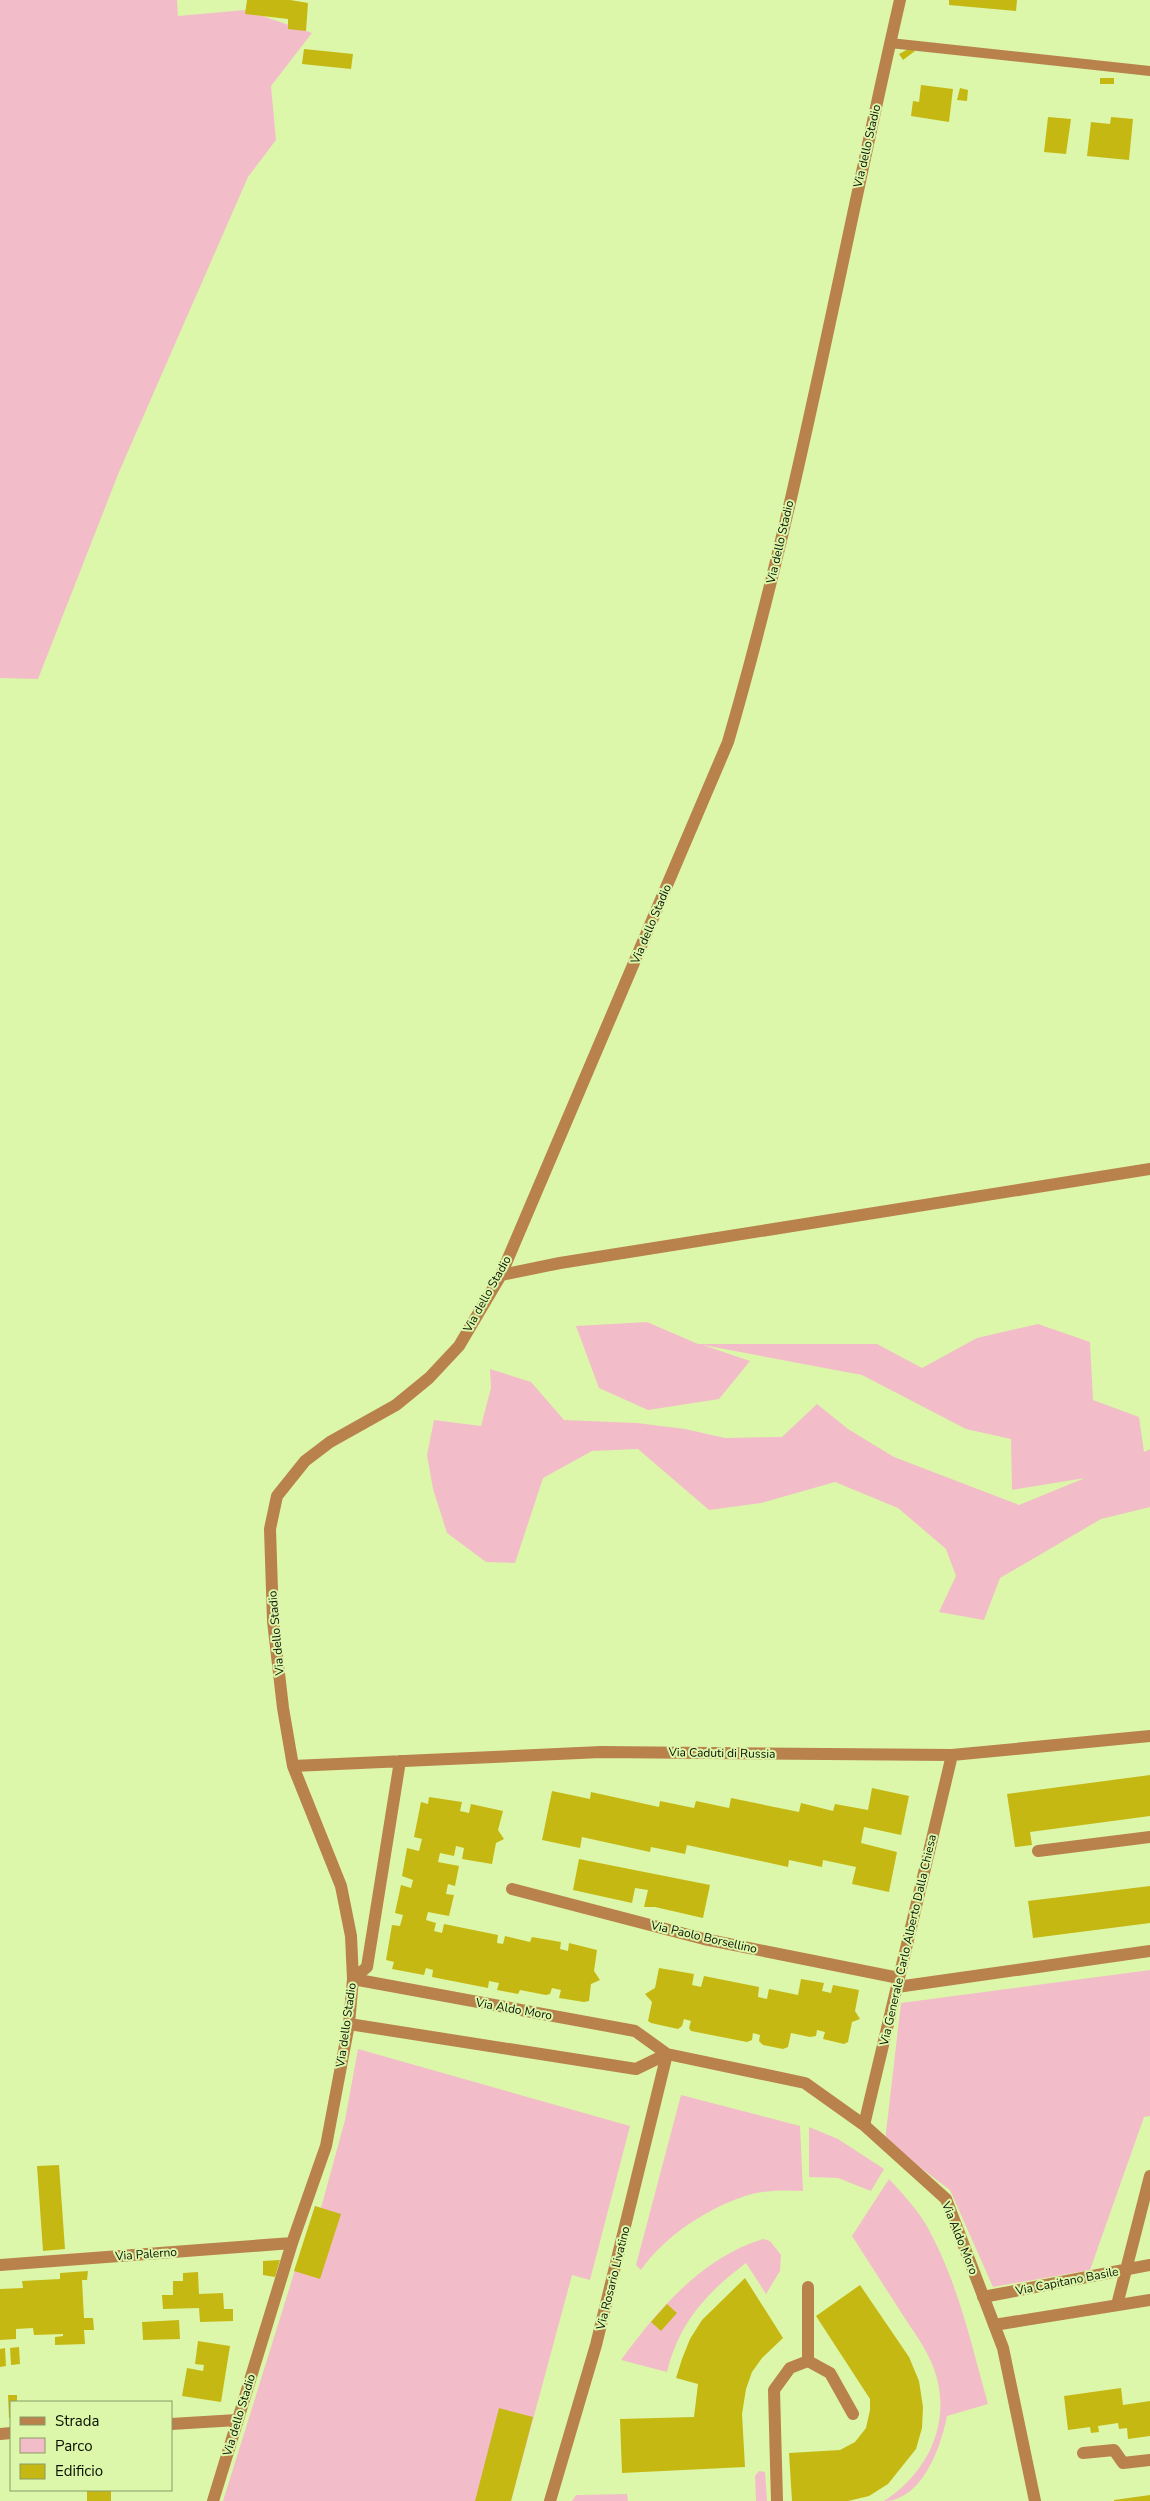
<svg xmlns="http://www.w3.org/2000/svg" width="1150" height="2501" font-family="'Nunito Sans',sans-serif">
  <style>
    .green { fill: #f2bdc9 }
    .building { fill: #c6b812 }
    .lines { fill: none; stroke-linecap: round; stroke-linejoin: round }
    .service { stroke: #b9814b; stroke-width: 10 }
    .pedestrian { stroke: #b9814b; stroke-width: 12 }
    .minor { stroke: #b9814b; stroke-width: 12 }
    .labels { text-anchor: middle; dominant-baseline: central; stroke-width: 4; stroke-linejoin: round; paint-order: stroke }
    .street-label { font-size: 12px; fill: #091000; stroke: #dcf7aa }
  </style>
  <rect width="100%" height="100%" fill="#dcf7aa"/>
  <path class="green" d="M 0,0 L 177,0 L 178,16 L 245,10 L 312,33 L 271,86 L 276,140 L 248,177 L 119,472 L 38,679 L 0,678 Z
    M 647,1322 L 698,1344 L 877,1344 L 922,1368 L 977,1338 L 1038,1324 L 1090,1342 L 1093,1400 L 1139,1417 L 1144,1452 L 1150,1449 L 1150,1507 L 1101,1519 L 1000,1578 L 984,1620 L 939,1612 L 956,1576 L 946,1549 L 898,1508 L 835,1482 L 761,1503 L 709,1510 L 638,1449 L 592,1451 L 543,1478 L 515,1563 L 486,1562 L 447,1533 L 433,1489 L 427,1455 L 434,1420 L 481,1426 L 491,1388 L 490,1369 L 531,1382 L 564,1420 L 637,1423 L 685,1429 L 725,1438 L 782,1437 L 817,1404 L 848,1429 L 894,1457 L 1019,1505 L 1085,1478 L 1012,1490 L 1011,1439 L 966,1429 L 862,1375 L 703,1345 L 750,1361 L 719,1399 L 648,1410 L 599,1388 L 576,1326 Z
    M 1150,1970 L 1150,2116 L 1144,2117 L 1090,2270 L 993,2287 L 950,2190 L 885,2141 L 901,2003 Z
    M 358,2049 L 630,2126 L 590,2280 L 572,2275 L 511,2501 L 223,2501 L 315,2206 L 321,2208 L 345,2120 Z
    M 681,2095 L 800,2126 L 803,2191 C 786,2190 769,2190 752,2194 C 712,2205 665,2235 641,2270 L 636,2265 Z
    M 809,2127 L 838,2139 L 884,2169 L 871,2191 L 838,2178 L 809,2177 Z
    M 889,2179 C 902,2193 915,2207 925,2223 C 957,2278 971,2343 988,2404 L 947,2416 C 941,2447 922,2501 884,2501 C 928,2473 953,2421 934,2369 C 928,2352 916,2335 906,2320 C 888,2292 870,2264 852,2236 Z
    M 763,2239 L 770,2241 L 781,2255 L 780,2271 L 766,2294 L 746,2263 C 706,2293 679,2323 667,2372 L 621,2360 C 658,2310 701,2258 763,2239 Z
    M 759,2471 L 765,2472 L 767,2501 L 756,2501 L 755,2476 Z
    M 627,2494 L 628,2501 L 572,2501 L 576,2495 Z"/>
  <path class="building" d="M 247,0 L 290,0 L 308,3 L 306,31 L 288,29 L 288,19 L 245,14 Z
    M 949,0 L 1017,0 L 1016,11 L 949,5 Z
    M 912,47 L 915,51 L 903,60 L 899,54 Z
    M 304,49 L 353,54 L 351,69 L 302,64 Z
    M 1100,78 L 1114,78 L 1114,84 L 1100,84 Z
    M 921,85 L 953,89 L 949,122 L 911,116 L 913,101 L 919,102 Z
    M 960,88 L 968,90 L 967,101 L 957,100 Z
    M 1048,117 L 1071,119 L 1066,154 L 1044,152 Z
    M 1111,117 L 1133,119 L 1129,160 L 1087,156 L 1091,122 L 1110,124 Z
    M 1150,1775 L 1150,1816 L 1030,1832 L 1032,1845 L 1015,1847 L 1007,1794 Z
    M 872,1788 L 909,1796 L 901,1835 L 864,1827 L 861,1843 L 897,1852 L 889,1892 L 852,1884 L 856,1867 L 823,1860 L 822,1867 L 789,1860 L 788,1867 L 687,1845 L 685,1854 L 651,1847 L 650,1852 L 582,1837 L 580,1848 L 542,1840 L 552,1791 L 590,1799 L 591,1792 L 659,1807 L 660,1801 L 694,1808 L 696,1801 L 729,1808 L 731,1798 L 799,1812 L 801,1803 L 833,1811 L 835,1804 L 868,1810 Z
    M 429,1797 L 462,1802 L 460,1811 L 469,1813 L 471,1804 L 503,1811 L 498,1830 L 504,1839 L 496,1843 L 492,1864 L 462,1859 L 464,1848 L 456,1846 L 454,1856 L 440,1853 L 438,1862 L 459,1866 L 455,1886 L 448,1884 L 446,1894 L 454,1895 L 449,1916 L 428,1912 L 426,1920 L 436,1923 L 434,1931 L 442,1933 L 444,1924 L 498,1935 L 497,1943 L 503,1944 L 505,1936 L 530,1942 L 532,1937 L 561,1942 L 560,1949 L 568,1951 L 569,1943 L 597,1950 L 594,1971 L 600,1980 L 591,1984 L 589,2001 L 584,2002 L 559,1998 L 561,1990 L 552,1988 L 550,1994 L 546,1995 L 520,1990 L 518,1994 L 497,1990 L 499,1983 L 489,1981 L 488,1988 L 432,1977 L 433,1970 L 426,1968 L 424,1975 L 392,1969 L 394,1962 L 386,1960 L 392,1925 L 400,1926 L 403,1915 L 395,1913 L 401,1885 L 411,1888 L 413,1880 L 402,1876 L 407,1848 L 419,1851 L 422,1839 L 414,1837 L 421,1802 L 428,1804 Z
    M 579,1859 L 710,1885 L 703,1918 L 655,1907 L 644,1907 L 648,1890 L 635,1888 L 632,1903 L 573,1890 Z
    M 1150,1886 L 1150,1923 L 1033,1938 L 1028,1901 Z
    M 659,1968 L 694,1974 L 692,1985 L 701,1987 L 704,1976 L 759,1987 L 758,1997 L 767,1999 L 769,1989 L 798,1995 L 801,1979 L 824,1983 L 822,1991 L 831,1993 L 833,1985 L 859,1990 L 855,2011 L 860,2019 L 852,2022 L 848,2042 L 844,2044 L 823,2039 L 825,2032 L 817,2030 L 816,2036 L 810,2037 L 791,2033 L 788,2047 L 783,2049 L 763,2045 L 759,2041 L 760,2035 L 753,2033 L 752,2040 L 747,2042 L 691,2031 L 689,2028 L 691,2021 L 684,2019 L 682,2026 L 678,2029 L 651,2023 L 648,2021 L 652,2002 L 645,1994 L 655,1988 Z
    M 59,2165 L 65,2249 L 43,2251 L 37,2166 Z
    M 315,2206 L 341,2214 L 320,2279 L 294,2271 Z
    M 280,2260 L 275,2277 L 263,2275 L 263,2261 Z
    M 88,2271 L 87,2280 L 82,2280 L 84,2318 L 93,2318 L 94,2330 L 84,2330 L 85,2344 L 55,2345 L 55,2337 L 63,2336 L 63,2334 L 34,2335 L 33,2328 L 16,2329 L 16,2339 L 0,2340 L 0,2289 L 23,2288 L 22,2281 L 60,2279 L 60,2273 Z
    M 198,2272 L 199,2294 L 223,2293 L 224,2309 L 233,2309 L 233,2321 L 200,2322 L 199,2308 L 163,2309 L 162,2295 L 173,2295 L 173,2281 L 183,2281 L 183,2273 Z
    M 745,2278 L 783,2338 L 762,2358 L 752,2372 L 746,2389 L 742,2414 L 745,2467 L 622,2473 L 620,2419 L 694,2417 L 698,2384 L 676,2378 L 682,2359 L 690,2339 L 702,2320 Z
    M 860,2285 L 909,2357 L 919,2381 L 923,2407 L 922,2428 L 916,2449 L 888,2484 L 869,2496 L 848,2501 L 792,2501 L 789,2453 L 840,2450 L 855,2442 L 866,2428 L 870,2410 L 870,2399 L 816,2316 Z
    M 667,2304 L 677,2313 L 661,2331 L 651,2322 Z
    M 179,2320 L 180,2339 L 143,2340 L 142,2322 Z
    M 198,2341 L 230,2346 L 221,2402 L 182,2396 L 187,2368 L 203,2371 L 204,2365 L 195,2364 Z
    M 19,2347 L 20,2364 L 11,2365 L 10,2348 Z
    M 5,2348 L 6,2366 L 0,2367 L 0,2349 Z
    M 1121,2388 L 1123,2405 L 1150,2401 L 1150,2436 L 1128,2439 L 1127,2428 L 1119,2429 L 1118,2423 L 1098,2426 L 1099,2432 L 1091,2433 L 1090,2427 L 1068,2430 L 1064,2396 Z
    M 8,2395 L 17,2395 L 17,2402 L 11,2402 L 11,2418 L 9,2418 Z
    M 499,2408 L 533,2417 L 511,2501 L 475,2501 Z
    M 87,2490 L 111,2490 L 111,2501 L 87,2501 Z
    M 1150,2495 L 1150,2501 L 1114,2501 L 1114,2500 Z"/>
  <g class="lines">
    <path class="service" d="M 890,43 L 1150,71"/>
    <path class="pedestrian" d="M 808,2287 L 808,2361 L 830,2373 L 853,2414
      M 777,2501 L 774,2390 L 790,2368 L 808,2361"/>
    <path class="minor" d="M 501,1275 L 560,1263 L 1150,1169
      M 293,1766 L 601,1752 L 952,1755 L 1150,1736
      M 1038,1851 L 1150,1837
      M 512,1889 L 704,1939 L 899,1978
      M 353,1979 L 635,2031 L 667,2054 L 805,2083 L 864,2125 L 946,2199 L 1003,2348 L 1035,2501
      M 353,1979 L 367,1967 L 400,1761
      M 897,1987 L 1150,1951
      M 349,2024 L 636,2069 L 667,2054
      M 864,2125 L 952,1755
      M 0,2265 L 292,2243
      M 983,2297 L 1150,2265
      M 1117,2305 L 1150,2176
      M 994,2325 L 1150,2300
      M 171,2424 L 237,2420
      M 0,2434 L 11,2433
      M 1083,2453 L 1114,2450 L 1123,2463 L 1150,2460
      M 213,2501 L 292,2243 L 326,2146 L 349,2024 L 353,1979 L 351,1936 L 341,1886 L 293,1766 L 283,1708 L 273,1621 L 270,1529 L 277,1496 L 305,1461 L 330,1442 L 396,1405 L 429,1378 L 459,1346 L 501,1275 L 728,742 C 799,498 843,247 900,0
      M 550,2501 L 596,2345 L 667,2054"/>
  </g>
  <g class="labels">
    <g class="street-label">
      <text transform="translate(867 146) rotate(-77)">Via dello Stadio</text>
      <text transform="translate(780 542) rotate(-77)">Via dello Stadio</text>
      <text transform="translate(651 924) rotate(-67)">Via dello Stadio</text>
      <text transform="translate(487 1294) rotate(-61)">Via dello Stadio</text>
      <text transform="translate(276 1633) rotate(-95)">Via dello Stadio</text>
      <text transform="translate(722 1753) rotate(1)">Via Caduti di Russia</text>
      <text transform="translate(704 1937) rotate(13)">Via Paolo Borsellino</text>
      <text transform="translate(908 1940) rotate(-77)">Via Generale Carlo Alberto Dalla Chiesa</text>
      <text transform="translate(514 2009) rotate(10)">Via Aldo Moro</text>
      <text transform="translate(346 2025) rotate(-82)">Via dello Stadio</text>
      <text transform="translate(960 2238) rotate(68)">Via Aldo Moro</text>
      <text transform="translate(146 2254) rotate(-4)">Via Palerno</text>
      <text transform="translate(613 2278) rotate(-76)">Via Rosario Livatino</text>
      <text transform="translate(1067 2281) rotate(-11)">Via Capitano Basile</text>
      <text transform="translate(239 2415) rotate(-73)">Via dello Stadio</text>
    </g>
  </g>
  <rect x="10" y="2401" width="162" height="90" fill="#dcf7aa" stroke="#889b66"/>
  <rect x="20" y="2417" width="25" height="8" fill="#b9814b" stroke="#889b66"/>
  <text x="55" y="2426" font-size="15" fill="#091000">Strada</text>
  <rect x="20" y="2438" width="25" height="15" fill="#f2bdc9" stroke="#889b66"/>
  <text x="55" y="2451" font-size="15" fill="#091000">Parco</text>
  <rect x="20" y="2464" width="25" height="15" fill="#c6b812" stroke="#889b66"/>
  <text x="55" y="2476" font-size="15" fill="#091000">Edificio</text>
</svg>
